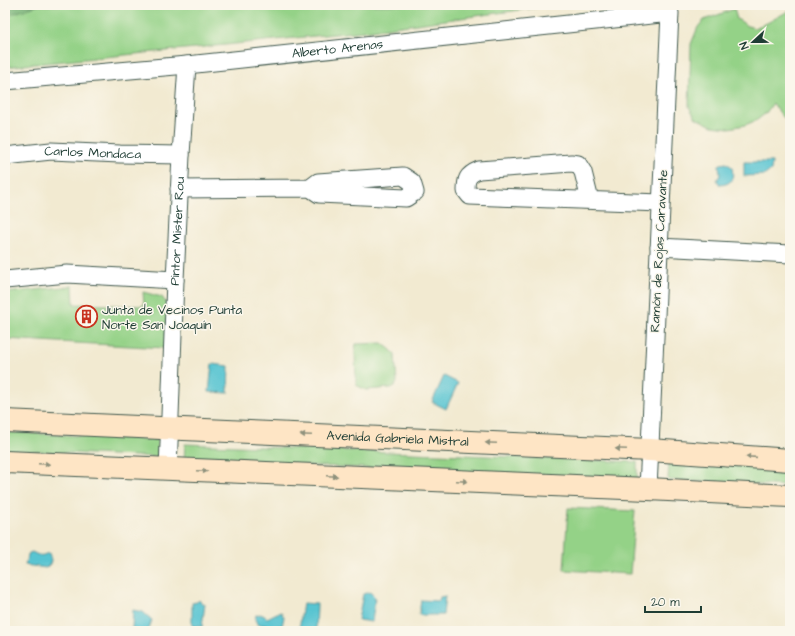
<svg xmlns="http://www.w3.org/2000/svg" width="795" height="636" font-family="'Architects Daughter',sans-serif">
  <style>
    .green { fill: #94d287; stroke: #5a885e }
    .forest { fill: #77b474; stroke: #4b7854 }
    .water { fill: #58c4d1; stroke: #3c8082 }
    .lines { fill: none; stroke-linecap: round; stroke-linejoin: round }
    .minor-casing { stroke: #3f574c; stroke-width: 19 }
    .secondary-casing { stroke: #3f574c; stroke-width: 24 }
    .minor { stroke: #fff; stroke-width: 17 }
    .secondary { stroke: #fee5c5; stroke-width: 22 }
    .oneway { fill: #8e917c }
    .labels { text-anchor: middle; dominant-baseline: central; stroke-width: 3; stroke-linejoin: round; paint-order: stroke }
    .street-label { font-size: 13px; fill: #1f3d34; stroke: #fbf7ec }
    .poi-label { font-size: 13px; fill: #1f3d34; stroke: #fbf7ec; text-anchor: start }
  </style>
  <rect width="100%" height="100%" fill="#fbf7ec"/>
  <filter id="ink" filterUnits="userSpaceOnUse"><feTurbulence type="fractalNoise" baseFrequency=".025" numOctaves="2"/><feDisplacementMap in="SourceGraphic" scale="8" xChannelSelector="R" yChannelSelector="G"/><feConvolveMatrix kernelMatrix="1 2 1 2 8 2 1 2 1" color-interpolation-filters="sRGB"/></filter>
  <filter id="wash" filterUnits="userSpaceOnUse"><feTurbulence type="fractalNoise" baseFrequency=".012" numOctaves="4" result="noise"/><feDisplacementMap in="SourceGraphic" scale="16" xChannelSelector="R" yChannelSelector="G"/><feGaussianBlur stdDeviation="0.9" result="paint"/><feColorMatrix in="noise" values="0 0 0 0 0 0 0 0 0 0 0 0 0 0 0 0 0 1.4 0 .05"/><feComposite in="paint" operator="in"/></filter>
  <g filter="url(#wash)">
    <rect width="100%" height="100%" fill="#f2ead1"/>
    <path class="green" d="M 5,5 L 557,5 L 365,31 L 5,67 Z
      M 734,9 L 737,19 L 748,26 L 754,28 L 767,23 L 790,10 L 790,123 C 783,118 778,111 773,103 L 766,113 L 757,120 L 745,125 L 729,128 L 712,126 L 696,118 L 689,107 L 691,44 L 698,27 L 704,20 Z
      M 73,286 L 74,304 L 144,306 L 143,292 L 162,297 L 167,304 L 165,348 L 5,339 L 5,293 Z
      M 382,343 L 391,350 L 395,355 L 397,382 L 395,386 L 391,388 L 366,390 L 356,385 L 355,351 L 356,344 Z
      M 5,432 L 158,440 L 157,457 L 5,450 Z
      M 185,444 L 637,462 L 637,480 L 184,460 Z
      M 669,462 L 790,468 L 790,486 L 668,480 Z
      M 568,508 L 635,511 L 630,574 L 564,570 Z"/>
    <path class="forest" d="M 5,5 L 39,5 L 5,16 Z"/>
    <path class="water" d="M 744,162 L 772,162 L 771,170 L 765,175 L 744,176 Z
      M 726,163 L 732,167 C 734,179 732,184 720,185 L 717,180 L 720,175 L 719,165 L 721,164 Z
      M 212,364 L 229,366 L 228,393 L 209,392 Z
      M 444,376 L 458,383 L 446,409 L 432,402 Z
      M 32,552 L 40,556 L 49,553 L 51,560 L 50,564 L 46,568 L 25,565 L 29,553 Z
      M 370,592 L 375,597 L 372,622 L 358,620 L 363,594 Z
      M 445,596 L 443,615 L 419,615 L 421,600 L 439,601 L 440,597 Z
      M 199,600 L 202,603 L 205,604 L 202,627 L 192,626 L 192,603 L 197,602 Z
      M 303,603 L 317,604 L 316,631 L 299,630 Z
      M 133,610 L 143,612 L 152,620 L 148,631 L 132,630 Z
      M 281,612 L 284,617 L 282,626 L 259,625 L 255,620 L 256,615 C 261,613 263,615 267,618 C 272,616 275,613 281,612 Z"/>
  </g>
  <g filter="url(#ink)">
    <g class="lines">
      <defs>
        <g id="minor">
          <path id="s1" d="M 5,81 L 187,65 L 670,13 L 648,489"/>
          <path id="s2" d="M 5,156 L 51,151 L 120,154 L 181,155"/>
          <path d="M 179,189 L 310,188 L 318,182 L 403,176 L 412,182 L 415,192 L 406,198 L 319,194 L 310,188"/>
          <path d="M 590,200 L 583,172 L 578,164 L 571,163 L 479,170 C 467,175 466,179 466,191 L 470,196 L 661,203"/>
          <path d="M 659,247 L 790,254"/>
          <path d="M 5,280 L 67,274 L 175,280"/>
          <path id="s3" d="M 168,470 L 175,280 L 181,155 L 187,65"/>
        </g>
        <g id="secondary">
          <path id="s4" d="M 5,421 L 650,450 L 790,460"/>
          <path d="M 5,462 L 648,489 L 790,496"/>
        </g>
      </defs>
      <use href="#minor" class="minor-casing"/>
      <use href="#secondary" class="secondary-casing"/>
      <use href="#minor" class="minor"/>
      <use href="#secondary" class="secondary"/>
    </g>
    <defs><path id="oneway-solid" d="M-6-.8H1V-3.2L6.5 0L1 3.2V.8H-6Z"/></defs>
    <g class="oneway">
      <use href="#oneway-solid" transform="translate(306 435) rotate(-177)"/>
      <use href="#oneway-solid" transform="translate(491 443) rotate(-177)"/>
      <use href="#oneway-solid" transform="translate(621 449) rotate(-177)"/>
      <use href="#oneway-solid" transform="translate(751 457) rotate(-176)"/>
      <use href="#oneway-solid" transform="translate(44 464) rotate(3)"/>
      <use href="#oneway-solid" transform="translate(202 471) rotate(2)"/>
      <use href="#oneway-solid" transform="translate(332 476) rotate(2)"/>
      <use href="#oneway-solid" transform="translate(462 481) rotate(2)"/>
    </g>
  </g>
  <defs>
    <symbol id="building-ring" viewBox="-11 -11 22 22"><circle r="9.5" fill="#fbf7ec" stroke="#c8321e" stroke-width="1.5"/><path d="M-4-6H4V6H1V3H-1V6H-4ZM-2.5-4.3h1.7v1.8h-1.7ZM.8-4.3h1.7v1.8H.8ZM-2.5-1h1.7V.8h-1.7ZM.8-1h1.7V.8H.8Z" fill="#c8321e"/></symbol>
  </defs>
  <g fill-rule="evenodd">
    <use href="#building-ring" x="74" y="304" width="25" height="25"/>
  </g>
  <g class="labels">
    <g class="street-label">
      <text stroke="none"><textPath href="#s1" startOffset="334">Alberto Arenas</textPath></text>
      <text stroke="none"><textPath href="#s2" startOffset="88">Carlos Mondaca</textPath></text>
      <text stroke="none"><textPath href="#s3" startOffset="239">Pintor Mister Rou</textPath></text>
      <text transform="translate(659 251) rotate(-87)">Ramón de Rojas Caravante</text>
      <text stroke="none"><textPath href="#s4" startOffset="393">Avenida Gabriela Mistral</textPath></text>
    </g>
    <g class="poi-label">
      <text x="102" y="310">Junta de Vecinos Punta<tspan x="102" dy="15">Norte San Joaquín</tspan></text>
    </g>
  </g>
  <rect width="795" height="636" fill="none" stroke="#fbf7ec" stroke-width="20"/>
  <g transform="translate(753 42) rotate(248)" stroke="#fbf7ec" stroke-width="3" paint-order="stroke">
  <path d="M0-3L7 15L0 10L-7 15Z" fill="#1f3d34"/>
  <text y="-6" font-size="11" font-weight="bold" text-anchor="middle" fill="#1f3d34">N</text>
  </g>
  <path d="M645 606v6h56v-6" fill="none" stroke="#1f3d34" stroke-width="2"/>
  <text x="651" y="606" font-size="12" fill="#1f3d34" stroke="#fbf7ec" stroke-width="3" paint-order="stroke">20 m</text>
</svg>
